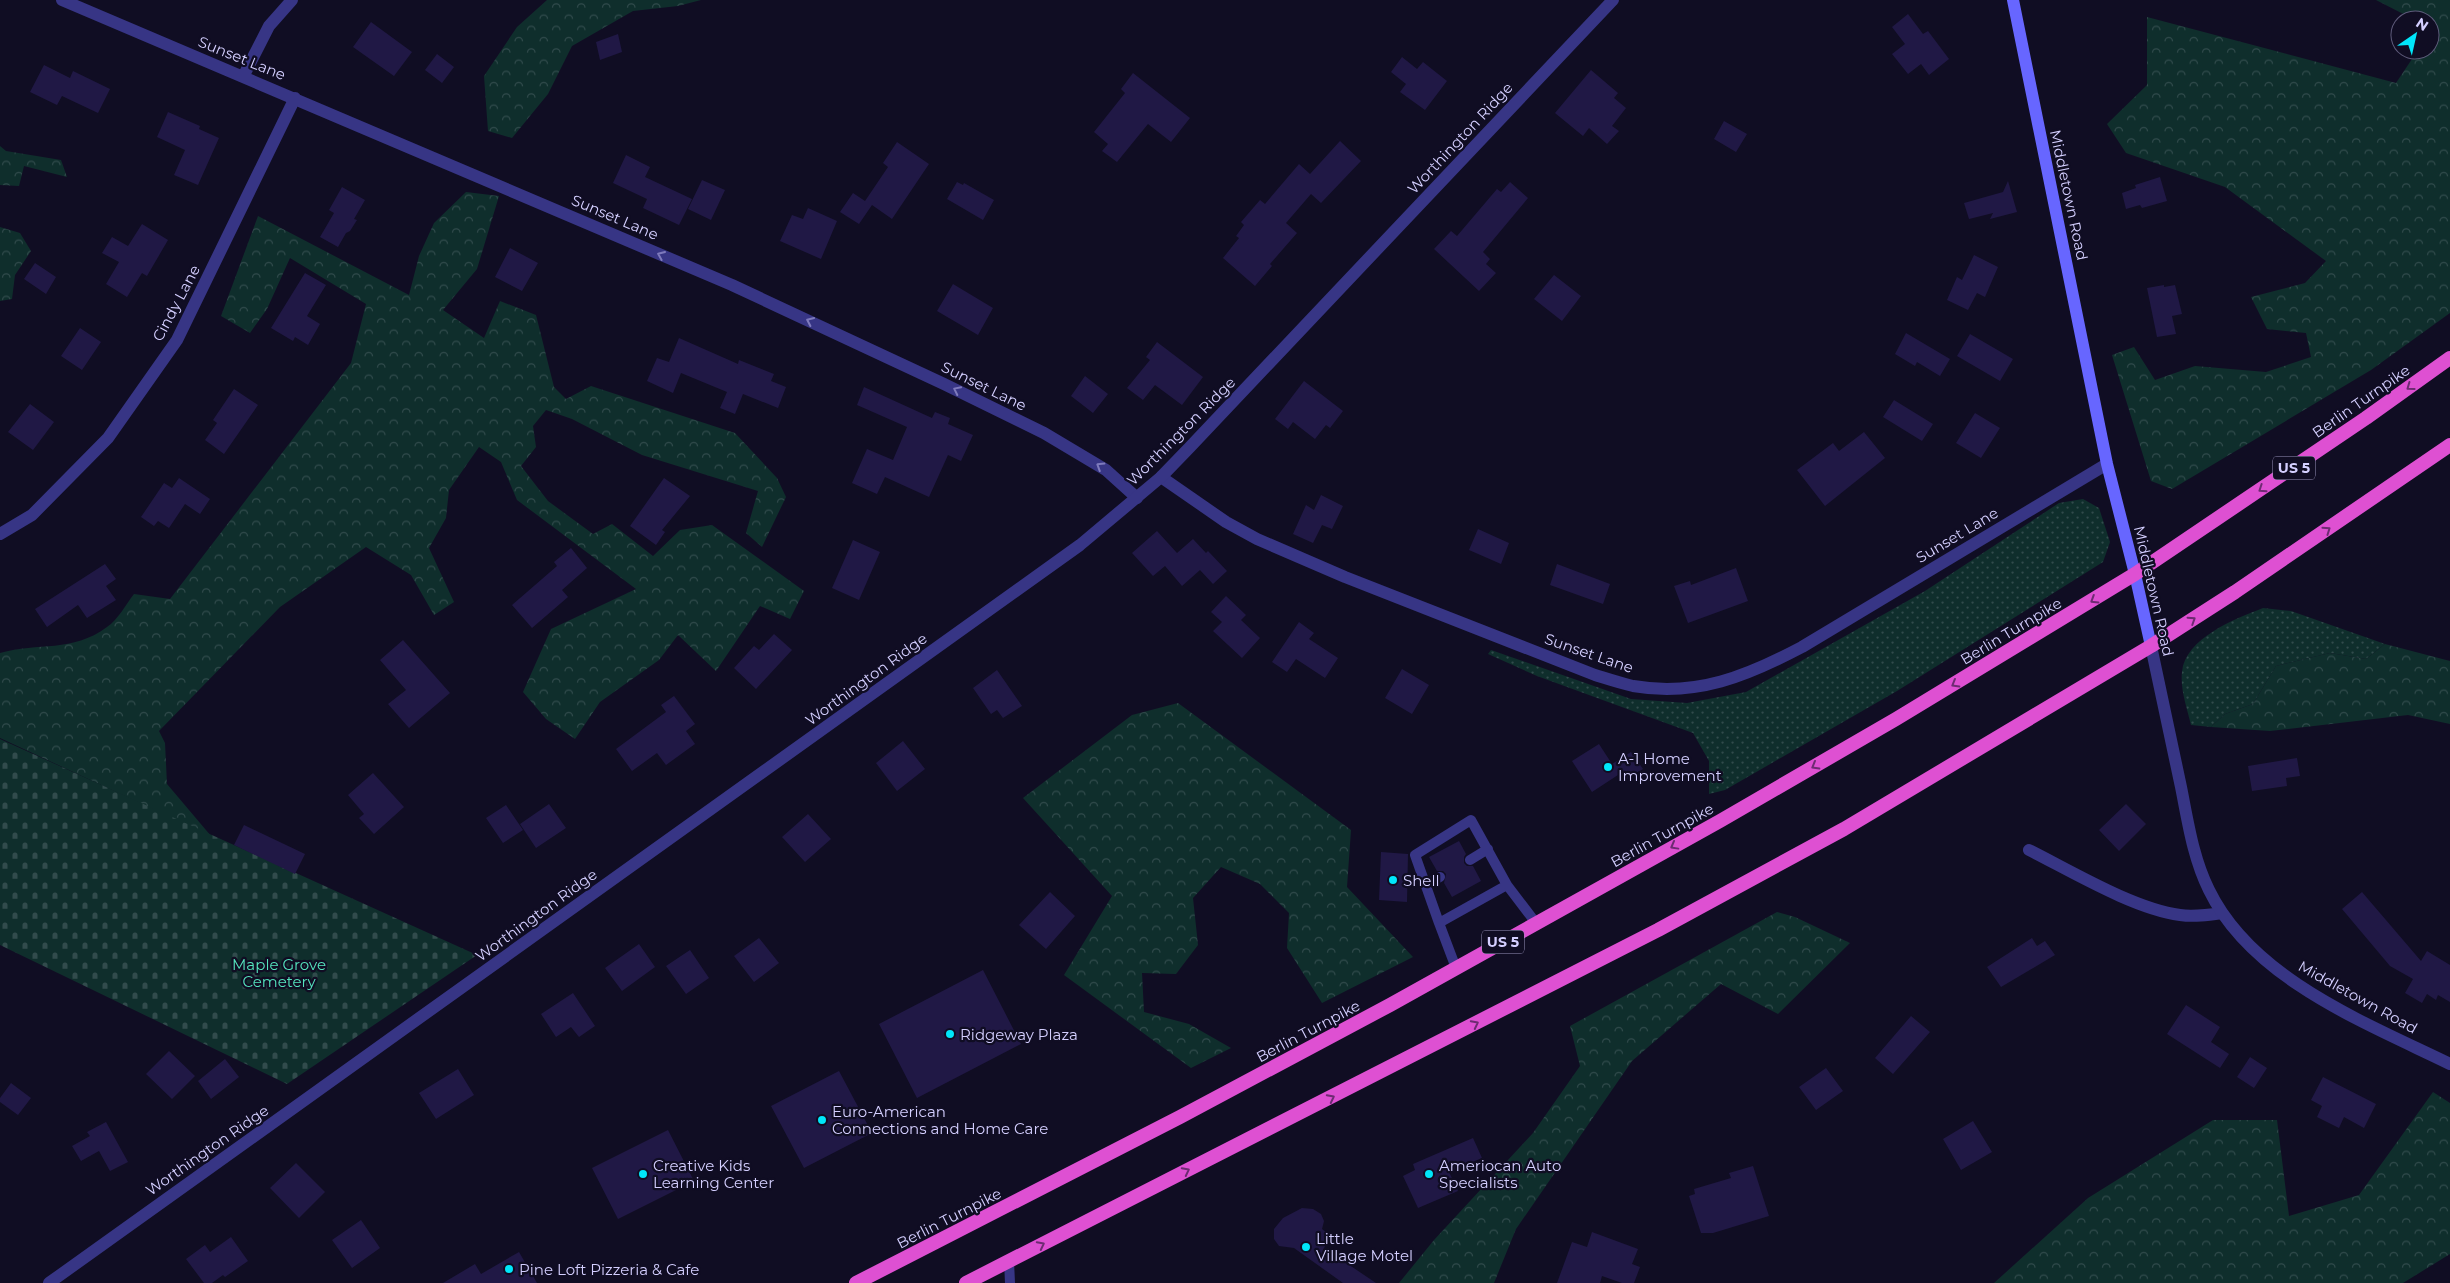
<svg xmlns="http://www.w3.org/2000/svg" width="2450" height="1283" font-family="Montserrat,sans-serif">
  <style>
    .grass { fill: url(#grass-dots) }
    .forest { fill: url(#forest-crowns) }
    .cemetery { fill: url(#cemetery-stones) }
    .building { fill: #201845 }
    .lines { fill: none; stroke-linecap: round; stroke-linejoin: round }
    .service { stroke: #373585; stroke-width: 10 }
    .minor { stroke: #373585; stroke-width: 12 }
    .tertiary { stroke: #373585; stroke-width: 12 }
    .secondary { stroke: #6766ff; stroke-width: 12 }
    .trunk { stroke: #de50d2; stroke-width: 14 }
    .oneway { stroke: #7e7abc }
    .oneway2 { stroke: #6d2b72 }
    .poi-dot { fill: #00e6fa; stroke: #100d23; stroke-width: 2 }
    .labels { text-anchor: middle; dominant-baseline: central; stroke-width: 4.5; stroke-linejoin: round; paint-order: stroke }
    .shield { fill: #100d23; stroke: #9995bd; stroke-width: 1 }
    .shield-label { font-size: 14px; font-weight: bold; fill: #d4cfff }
    .street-label { font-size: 15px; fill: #d4cfff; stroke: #100d23 }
    .poi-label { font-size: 15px; fill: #d4cfff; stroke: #100d23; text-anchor: start }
    .park-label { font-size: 15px; fill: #55e5be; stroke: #100d23 }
  </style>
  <defs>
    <pattern id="grass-dots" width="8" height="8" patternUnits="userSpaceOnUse" patternTransform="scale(1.25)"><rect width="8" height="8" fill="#0f2e2c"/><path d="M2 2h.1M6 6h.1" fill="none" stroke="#314b4c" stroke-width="1.8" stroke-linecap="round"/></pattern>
    <pattern id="forest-crowns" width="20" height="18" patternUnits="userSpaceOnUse" patternTransform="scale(1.25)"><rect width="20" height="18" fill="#0f2e2c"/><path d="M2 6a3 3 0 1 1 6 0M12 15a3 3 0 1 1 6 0" fill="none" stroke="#314b4c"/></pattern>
    <pattern id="cemetery-stones" width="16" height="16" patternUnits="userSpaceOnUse" patternTransform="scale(1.25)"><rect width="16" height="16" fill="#0f2e2c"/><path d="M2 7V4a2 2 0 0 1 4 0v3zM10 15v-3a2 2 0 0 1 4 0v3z" fill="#314b4c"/></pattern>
  </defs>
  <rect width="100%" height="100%" fill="#100d23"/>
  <path class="grass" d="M 2083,499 L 2099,508 L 2110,542 L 2103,562 L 1897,691 L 1725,790 L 1709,794 L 1709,761 L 1693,733 L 1537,676 L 1488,654 L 1491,650 L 1631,699 L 1687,703 L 1746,692 L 1925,591 L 2059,503 Z
    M 2263,608 L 2291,611 L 2385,644 L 2366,659 L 2330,653 L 2276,666 L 2253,704 L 2225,714 L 2211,727 L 2191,725 C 2187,708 2180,689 2182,672 C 2185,638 2235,619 2263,608 Z"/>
  <path class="forest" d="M 547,0 L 701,0 L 678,6 L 633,11 L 572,46 L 548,94 L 512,138 L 488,131 L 484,76 L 517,27 Z
    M 2376,0 L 2450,0 L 2450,313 L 2371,370 L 2172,489 L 2151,481 L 2112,355 L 2134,347 L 2155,380 L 2195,366 L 2266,372 L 2311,357 L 2306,333 L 2267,329 L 2251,297 L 2305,283 L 2326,261 L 2225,187 L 2126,153 L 2107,124 L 2147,85 L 2147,17 L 2396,83 L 2418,50 L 2430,50 L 2430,32 L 2432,29 L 2430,28 L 2430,20 L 2415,20 Z
    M 0,146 L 6,151 L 61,160 L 67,177 L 24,166 L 19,186 L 0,185 Z
    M 466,192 L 499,196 L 477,269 L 443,310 L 484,338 L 500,301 L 536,315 L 554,387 L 566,399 L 591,386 L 735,433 L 777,478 L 786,497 L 762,547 L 746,533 L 758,491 L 642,455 L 572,419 L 546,410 L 533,426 L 536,447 L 521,466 L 548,501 L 593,534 L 612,524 L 653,556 L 680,530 L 712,525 L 804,591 L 790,619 L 760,606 L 716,671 L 678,635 L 659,660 L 600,702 L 575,739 L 546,719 L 523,692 L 551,629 L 636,589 L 517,500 L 501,462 L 479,447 L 449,490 L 446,518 L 429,548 L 454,602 L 434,615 L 411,575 L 366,547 L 280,607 L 159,731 L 165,743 L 167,784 L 211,836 L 0,738 L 0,653 C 39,642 72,653 107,627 C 118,620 126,604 134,594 L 170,599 L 351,363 L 366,304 L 290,258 L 267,309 L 250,333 L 221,316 L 258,216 L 409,295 L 419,256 L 434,223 Z
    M 0,227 L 20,233 L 31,251 L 15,275 L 12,299 L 0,301 Z
    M 2385,644 L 2450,661 L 2450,724 L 2408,715 L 2270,731 L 2211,727 L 2225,714 L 2253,704 L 2276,666 L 2330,653 L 2366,659 Z
    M 1178,703 L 1351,830 L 1347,887 L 1413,957 L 1322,1003 L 1287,948 L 1289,913 L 1260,884 L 1221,867 L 1193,898 L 1198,945 L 1176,974 L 1142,973 L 1144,1012 L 1189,1024 L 1231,1048 L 1191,1068 L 1064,975 L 1112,896 L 1023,798 L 1132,715 Z
    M 1777,912 L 1795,917 L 1850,943 L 1778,1014 L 1721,984 L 1632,1061 L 1516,1229 L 1494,1283 L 1399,1283 L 1434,1240 L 1533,1133 L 1580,1066 L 1570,1026 Z
    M 2433,1092 L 2450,1103 L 2450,1254 L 2403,1283 L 1994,1283 L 2088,1198 L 2213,1120 L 2277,1120 L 2289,1216 L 2359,1195 Z"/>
  <path class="cemetery" d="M 0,739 L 477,955 L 287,1084 L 0,945 Z"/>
  <path class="building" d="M 1908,14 L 1923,34 L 1928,31 L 1949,59 L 1929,75 L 1921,64 L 1908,74 L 1892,54 L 1905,44 L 1892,27 Z
    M 371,22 L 412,52 L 394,76 L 353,47 Z
    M 618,34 L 622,52 L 600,60 L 596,42 Z
    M 437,54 L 454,67 L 442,83 L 425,70 Z
    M 1402,57 L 1417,69 L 1423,62 L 1447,81 L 1425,110 L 1400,92 L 1406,84 L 1391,72 Z
    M 44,65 L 70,78 L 73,71 L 110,89 L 98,113 L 62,96 L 57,105 L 30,92 Z
    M 1591,70 L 1618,93 L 1614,98 L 1626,108 L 1612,126 L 1619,131 L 1607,144 L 1589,128 L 1583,136 L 1555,113 Z
    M 1133,73 L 1190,118 L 1171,142 L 1148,124 L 1117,162 L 1102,151 L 1108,144 L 1094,132 L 1125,93 L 1121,89 Z
    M 168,112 L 200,126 L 199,129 L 219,138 L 198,185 L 174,175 L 185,150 L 157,137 Z
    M 1724,121 L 1747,134 L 1736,152 L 1714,139 Z
    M 1340,141 L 1361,161 L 1321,203 L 1311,194 L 1286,223 L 1297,233 L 1270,264 L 1272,266 L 1255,286 L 1223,258 L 1239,238 L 1236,236 L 1244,225 L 1241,222 L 1260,200 L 1265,204 L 1299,164 L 1310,174 Z
    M 897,142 L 929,164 L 892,219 L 872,205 L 859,224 L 840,212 L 853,193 L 865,201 L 888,167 L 883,163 Z
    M 626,155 L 650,167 L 645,177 L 692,199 L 679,225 L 643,208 L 647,199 L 613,183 Z
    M 2160,177 L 2167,201 L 2142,208 L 2140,205 L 2126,209 L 2122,193 L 2136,188 L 2135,185 Z
    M 702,180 L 725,190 L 711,220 L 688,209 Z
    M 2008,181 L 2017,212 L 1990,219 L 1993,213 L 1969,219 L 1964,203 L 2003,192 Z
    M 957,182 L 963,185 L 964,183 L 994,200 L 983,220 L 947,199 Z
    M 1510,182 L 1528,198 L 1483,252 L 1490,259 L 1486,264 L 1496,273 L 1479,291 L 1434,249 L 1451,231 L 1457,236 L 1497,189 L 1501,192 Z
    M 342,187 L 365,200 L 354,219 L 357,220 L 350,231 L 346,233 L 338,247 L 320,237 L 334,213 L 329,210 Z
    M 808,208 L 837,221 L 821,259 L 780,241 L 792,215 L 803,219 Z
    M 142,224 L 168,240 L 147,276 L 142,273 L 127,297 L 106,284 L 119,262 L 102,253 L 112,237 L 128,246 Z
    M 510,248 L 538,263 L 522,291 L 495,277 Z
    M 1974,255 L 1998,267 L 1985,297 L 1977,293 L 1968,310 L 1947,300 L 1957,277 L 1962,280 Z
    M 35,263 L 56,277 L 46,294 L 24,279 Z
    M 305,273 L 326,285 L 307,316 L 320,324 L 308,345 L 295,337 L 293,341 L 271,328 Z
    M 1554,275 L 1581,296 L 1562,321 L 1534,299 Z
    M 953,284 L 993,308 L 978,335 L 937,311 Z
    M 2164,285 L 2164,287 L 2175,285 L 2182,314 L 2172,316 L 2176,334 L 2157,337 L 2147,288 Z
    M 80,328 L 101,342 L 82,370 L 61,356 Z
    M 1906,333 L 1950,359 L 1940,376 L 1917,362 L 1915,366 L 1895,354 Z
    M 1970,334 L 2013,359 L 2000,381 L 1957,356 Z
    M 679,338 L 738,364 L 739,360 L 774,374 L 771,381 L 786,387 L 778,408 L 743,394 L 735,414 L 720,408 L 727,392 L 681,373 L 673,393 L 647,381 L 657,358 L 669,362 Z
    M 1157,342 L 1203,377 L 1182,405 L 1155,385 L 1143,400 L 1127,388 L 1150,360 L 1146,357 Z
    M 1085,376 L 1108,394 L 1093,413 L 1071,396 Z
    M 1304,381 L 1343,411 L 1330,428 L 1326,425 L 1315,439 L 1293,422 L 1288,429 L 1275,419 Z
    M 864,387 L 932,418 L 935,412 L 950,418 L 948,424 L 973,435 L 961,461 L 948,455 L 929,497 L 885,477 L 877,494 L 852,483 L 867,449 L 893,460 L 907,427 L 857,405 Z
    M 234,389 L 258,405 L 224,454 L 205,440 L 217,423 L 213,420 Z
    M 1894,400 L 1933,424 L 1922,441 L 1883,417 Z
    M 30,404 L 54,422 L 33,450 L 8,432 Z
    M 1975,413 L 2000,428 L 1981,458 L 1956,443 Z
    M 1864,432 L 1885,458 L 1825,506 L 1797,470 L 1833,443 L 1839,451 Z
    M 179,478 L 210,499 L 200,514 L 185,504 L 169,528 L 158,521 L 154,526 L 141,517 L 164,483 L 172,488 Z
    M 664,478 L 690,496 L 662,530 L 665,532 L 656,545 L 630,526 Z
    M 1321,495 L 1343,506 L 1332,529 L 1322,525 L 1313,543 L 1293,534 L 1306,505 L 1314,510 Z
    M 1478,529 L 1509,543 L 1501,564 L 1469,550 Z
    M 1157,531 L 1177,553 L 1193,539 L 1206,553 L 1208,551 L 1227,571 L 1213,584 L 1200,570 L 1182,586 L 1165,566 L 1153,576 L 1132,553 Z
    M 853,540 L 880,552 L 859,600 L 832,588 Z
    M 571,548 L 587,568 L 562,590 L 568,597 L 532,628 L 512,605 L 557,566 L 554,562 Z
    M 105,564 L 116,579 L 106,586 L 116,600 L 87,618 L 78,605 L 47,627 L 35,609 Z
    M 1557,564 L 1610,584 L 1603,604 L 1550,585 Z
    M 1736,568 L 1748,601 L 1688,623 L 1674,586 L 1690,581 L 1691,585 Z
    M 1226,596 L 1246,615 L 1241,620 L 1260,638 L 1242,658 L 1213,631 L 1222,622 L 1211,612 Z
    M 1299,622 L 1314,633 L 1309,639 L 1338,658 L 1325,678 L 1296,659 L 1287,672 L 1272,662 Z
    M 774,634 L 792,650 L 756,689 L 734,668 L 754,646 L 759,650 Z
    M 403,640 L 450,693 L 409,728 L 388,704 L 406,690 L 380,660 Z
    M 1402,669 L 1429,685 L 1412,714 L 1385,698 Z
    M 997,670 L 1022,706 L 1003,718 L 997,710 L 991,714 L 973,688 Z
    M 674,696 L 695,724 L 686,731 L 695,744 L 666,765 L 657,753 L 632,771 L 616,749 L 666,712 L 661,705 Z
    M 903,741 L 925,769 L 897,791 L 876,763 Z
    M 1599,744 L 1612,764 L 1631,752 L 1643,769 L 1623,782 L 1618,775 L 1592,792 L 1572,761 Z
    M 2297,758 L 2300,776 L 2286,778 L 2287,786 L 2252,791 L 2248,766 Z
    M 373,773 L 404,807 L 374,834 L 359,818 L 364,814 L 348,795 Z
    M 549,804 L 566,828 L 536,848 L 520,824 Z
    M 2126,804 L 2146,824 L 2119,851 L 2099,830 Z
    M 506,805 L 523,830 L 503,843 L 486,818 Z
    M 808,814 L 831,839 L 805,862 L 782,837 Z
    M 244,825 L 305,854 L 295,874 L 234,845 Z
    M 1459,841 L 1466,854 L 1464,857 L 1464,863 L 1467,866 L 1473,866 L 1481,881 L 1452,897 L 1444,883 L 1446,874 L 1443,871 L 1437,871 L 1429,857 Z
    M 1381,852 L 1408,854 L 1407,902 L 1379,900 Z
    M 1050,892 L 1075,916 L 1046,949 L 1019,925 Z
    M 2362,892 L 2421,961 L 2427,951 L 2450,965 L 2450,1002 L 2438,995 L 2436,1000 L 2427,994 L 2422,1003 L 2405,993 L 2413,979 L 2390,966 L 2342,909 Z
    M 759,938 L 779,963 L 754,982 L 734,956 Z
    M 2032,938 L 2037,946 L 2045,941 L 2055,955 L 2001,987 L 1987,967 Z
    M 639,944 L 655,967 L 622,991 L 605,968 Z
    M 690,950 L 709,978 L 686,994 L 666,966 Z
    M 983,970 L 1021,1044 L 917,1098 L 879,1024 Z
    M 573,993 L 595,1026 L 579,1037 L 571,1027 L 556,1037 L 541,1014 Z
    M 2186,1005 L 2220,1027 L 2211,1042 L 2229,1054 L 2220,1068 L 2167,1034 Z
    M 1911,1016 L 1930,1032 L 1893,1074 L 1875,1058 Z
    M 169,1051 L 195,1076 L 172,1099 L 146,1074 Z
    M 2250,1057 L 2267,1068 L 2254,1088 L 2237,1077 Z
    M 225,1059 L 239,1077 L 211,1099 L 198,1081 Z
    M 1826,1068 L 1843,1091 L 1816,1110 L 1799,1087 Z
    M 458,1069 L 474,1095 L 436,1119 L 419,1093 Z
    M 839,1071 L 872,1133 L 804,1168 L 771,1106 Z
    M 2323,1077 L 2376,1104 L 2364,1128 L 2344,1117 L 2339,1128 L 2317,1117 L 2322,1106 L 2311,1100 Z
    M 11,1083 L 31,1098 L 18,1115 L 0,1102 L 0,1098 Z
    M 1973,1121 L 1992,1152 L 1961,1170 L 1943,1139 Z
    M 106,1122 L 128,1162 L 110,1171 L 99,1151 L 81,1161 L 72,1146 L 90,1136 L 87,1132 Z
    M 668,1130 L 694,1181 L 618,1219 L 592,1168 Z
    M 1473,1138 L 1482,1158 L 1449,1172 L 1458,1191 L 1418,1208 L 1403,1176 L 1415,1170 L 1413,1164 Z
    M 296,1163 L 325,1192 L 299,1218 L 270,1188 Z
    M 1753,1166 L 1769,1216 L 1713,1233 L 1701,1233 L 1689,1196 L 1695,1194 L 1694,1189 L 1731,1178 L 1729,1173 Z
    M 1302,1208 L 1313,1209 L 1321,1214 L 1324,1221 L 1322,1229 L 1332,1237 L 1324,1248 L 1376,1283 L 1343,1283 L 1294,1248 L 1279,1246 L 1274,1239 L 1274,1229 L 1283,1218 Z
    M 361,1220 L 380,1248 L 352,1268 L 332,1240 Z
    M 1592,1232 L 1638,1249 L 1632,1264 L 1640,1267 L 1634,1283 L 1622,1283 L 1602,1276 L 1600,1283 L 1557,1283 L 1572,1242 L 1587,1247 Z
    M 231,1237 L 248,1261 L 225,1277 L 223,1275 L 212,1283 L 204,1283 L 186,1259 L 205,1245 L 210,1252 Z
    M 519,1252 L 537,1283 L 443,1283 L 475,1264 L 481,1274 Z"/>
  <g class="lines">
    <path class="service" d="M 1470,860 L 1488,849
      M 1426,885 L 1440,877
      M 1439,923 L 1415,855 L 1471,820 L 1507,885
      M 1456,968 L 1439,923 L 1507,885 L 1536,923
      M 1009,1261 L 1010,1283"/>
    <path class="minor" d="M 62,0 L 732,285 L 944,384 L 1044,433 L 1106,470 L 1137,498
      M 243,77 L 269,26 L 292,0
      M 1161,477 L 1226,522 L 1257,539 L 1345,577 L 1595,675 C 1608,679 1620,683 1633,686 C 1697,697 1747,676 1802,647 L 2107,464
      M 0,534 L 32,515 L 108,438 L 177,340 L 295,98
      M 2029,850 C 2071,871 2134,909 2180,915 C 2194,917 2208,915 2222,913"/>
    <path class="tertiary" d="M 2151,646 C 2161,693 2171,740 2181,787 C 2188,822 2193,858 2209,890 C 2252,979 2366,1023 2450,1064
      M 49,1283 L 1080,545 L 1161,477 L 1190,447 L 1613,0"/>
    <path class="secondary" d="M 2013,0 L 2107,464 L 2135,574 L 2151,646"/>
    <path class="trunk" d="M 856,1283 L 1180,1117 L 1390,1005 L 1720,821 L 1896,719 L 2135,574 L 2366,418 L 2450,358
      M 966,1283 L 1658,930 L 1844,829 L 2151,646 L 2235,592 L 2450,445"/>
  </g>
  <defs><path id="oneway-chevron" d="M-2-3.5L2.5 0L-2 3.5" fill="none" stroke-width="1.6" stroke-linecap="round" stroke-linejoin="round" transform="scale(1.25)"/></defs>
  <g class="oneway">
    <use href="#oneway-chevron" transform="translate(661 255) rotate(-157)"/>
    <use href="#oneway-chevron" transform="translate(810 321) rotate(-155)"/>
    <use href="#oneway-chevron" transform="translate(957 390) rotate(-154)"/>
    <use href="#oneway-chevron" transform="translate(1100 466) rotate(-148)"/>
  </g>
  <g class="oneway2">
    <use href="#oneway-chevron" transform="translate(2410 387) rotate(144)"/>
    <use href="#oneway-chevron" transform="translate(2262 489) rotate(146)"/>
    <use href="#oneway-chevron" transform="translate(2327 530) rotate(-35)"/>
    <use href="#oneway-chevron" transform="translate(2094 600) rotate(148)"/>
    <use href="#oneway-chevron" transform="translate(2192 620) rotate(-33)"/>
    <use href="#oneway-chevron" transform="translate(1955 684) rotate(150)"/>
    <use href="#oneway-chevron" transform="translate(1815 766) rotate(150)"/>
    <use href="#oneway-chevron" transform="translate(1674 846) rotate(151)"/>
    <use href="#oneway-chevron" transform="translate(1475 1024) rotate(-27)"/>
    <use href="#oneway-chevron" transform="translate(1331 1098) rotate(-27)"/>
    <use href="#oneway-chevron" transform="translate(1186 1171) rotate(-27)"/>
    <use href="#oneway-chevron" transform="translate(1041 1245) rotate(-27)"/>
  </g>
  <g class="poi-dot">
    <circle cx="1608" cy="767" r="5"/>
    <circle cx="1393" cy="880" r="5"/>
    <circle cx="950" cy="1034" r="5"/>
    <circle cx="822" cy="1120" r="5"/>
    <circle cx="643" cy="1174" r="5"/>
    <circle cx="1429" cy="1174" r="5"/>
    <circle cx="1306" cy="1247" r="5"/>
    <circle cx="509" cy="1269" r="5"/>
  </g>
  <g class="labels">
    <g class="shield">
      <rect x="2273" y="456.5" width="42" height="23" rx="4"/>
      <rect x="1482" y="930.5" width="42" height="23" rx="4"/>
    </g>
    <g class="shield-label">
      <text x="2294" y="468">US 5</text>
      <text x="1503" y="942">US 5</text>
    </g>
    <g class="street-label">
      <text transform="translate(242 58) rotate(22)">Sunset Lane</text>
      <text transform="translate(1460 138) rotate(-47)">Worthington Ridge</text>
      <text transform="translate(2069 195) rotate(78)">Middletown Road</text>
      <text transform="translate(615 217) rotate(23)">Sunset Lane</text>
      <text transform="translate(176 303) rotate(-62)">Cindy Lane</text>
      <text transform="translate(984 386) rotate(26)">Sunset Lane</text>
      <text transform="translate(2361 401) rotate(-35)">Berlin Turnpike</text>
      <text transform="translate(1181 431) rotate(-45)">Worthington Ridge</text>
      <text transform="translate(1957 535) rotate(-31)">Sunset Lane</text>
      <text transform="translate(2154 591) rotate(77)">Middletown Road</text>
      <text transform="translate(2011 631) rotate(-31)">Berlin Turnpike</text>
      <text transform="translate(1589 653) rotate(19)">Sunset Lane</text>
      <text transform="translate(866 679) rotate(-36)">Worthington Ridge</text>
      <text transform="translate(1662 835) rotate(-29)">Berlin Turnpike</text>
      <text transform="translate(536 915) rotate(-36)">Worthington Ridge</text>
      <text transform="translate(2358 997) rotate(29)">Middletown Road</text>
      <text transform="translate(1308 1031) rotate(-28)">Berlin Turnpike</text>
      <text transform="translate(207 1150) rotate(-35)">Worthington Ridge</text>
      <text transform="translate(949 1218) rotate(-27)">Berlin Turnpike</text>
    </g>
    <g class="poi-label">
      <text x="1618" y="758">A-1 Home<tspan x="1618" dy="17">Improvement</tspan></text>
      <text x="1403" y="880">Shell</text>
      <text x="960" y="1034">Ridgeway Plaza</text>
      <text x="832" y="1111">Euro-American<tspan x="832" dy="17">Connections and Home Care</tspan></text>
      <text x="653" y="1165">Creative Kids<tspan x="653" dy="17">Learning Center</tspan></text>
      <text x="1439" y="1165">Ameriocan Auto<tspan x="1439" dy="17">Specialists</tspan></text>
      <text x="1316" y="1238">Little<tspan x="1316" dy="17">Village Motel</tspan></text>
      <text x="519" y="1269">Pine Loft Pizzeria &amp; Cafe</text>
    </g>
    <g class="park-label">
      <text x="279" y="964">Maple Grove<tspan x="279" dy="17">Cemetery</tspan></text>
    </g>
  </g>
  <g transform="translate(2415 35) rotate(34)"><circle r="24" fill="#100d23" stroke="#5e5b7b"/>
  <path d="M0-4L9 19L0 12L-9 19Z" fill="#00e6fa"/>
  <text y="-8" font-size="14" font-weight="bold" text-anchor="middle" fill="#d4cfff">N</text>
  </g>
</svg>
